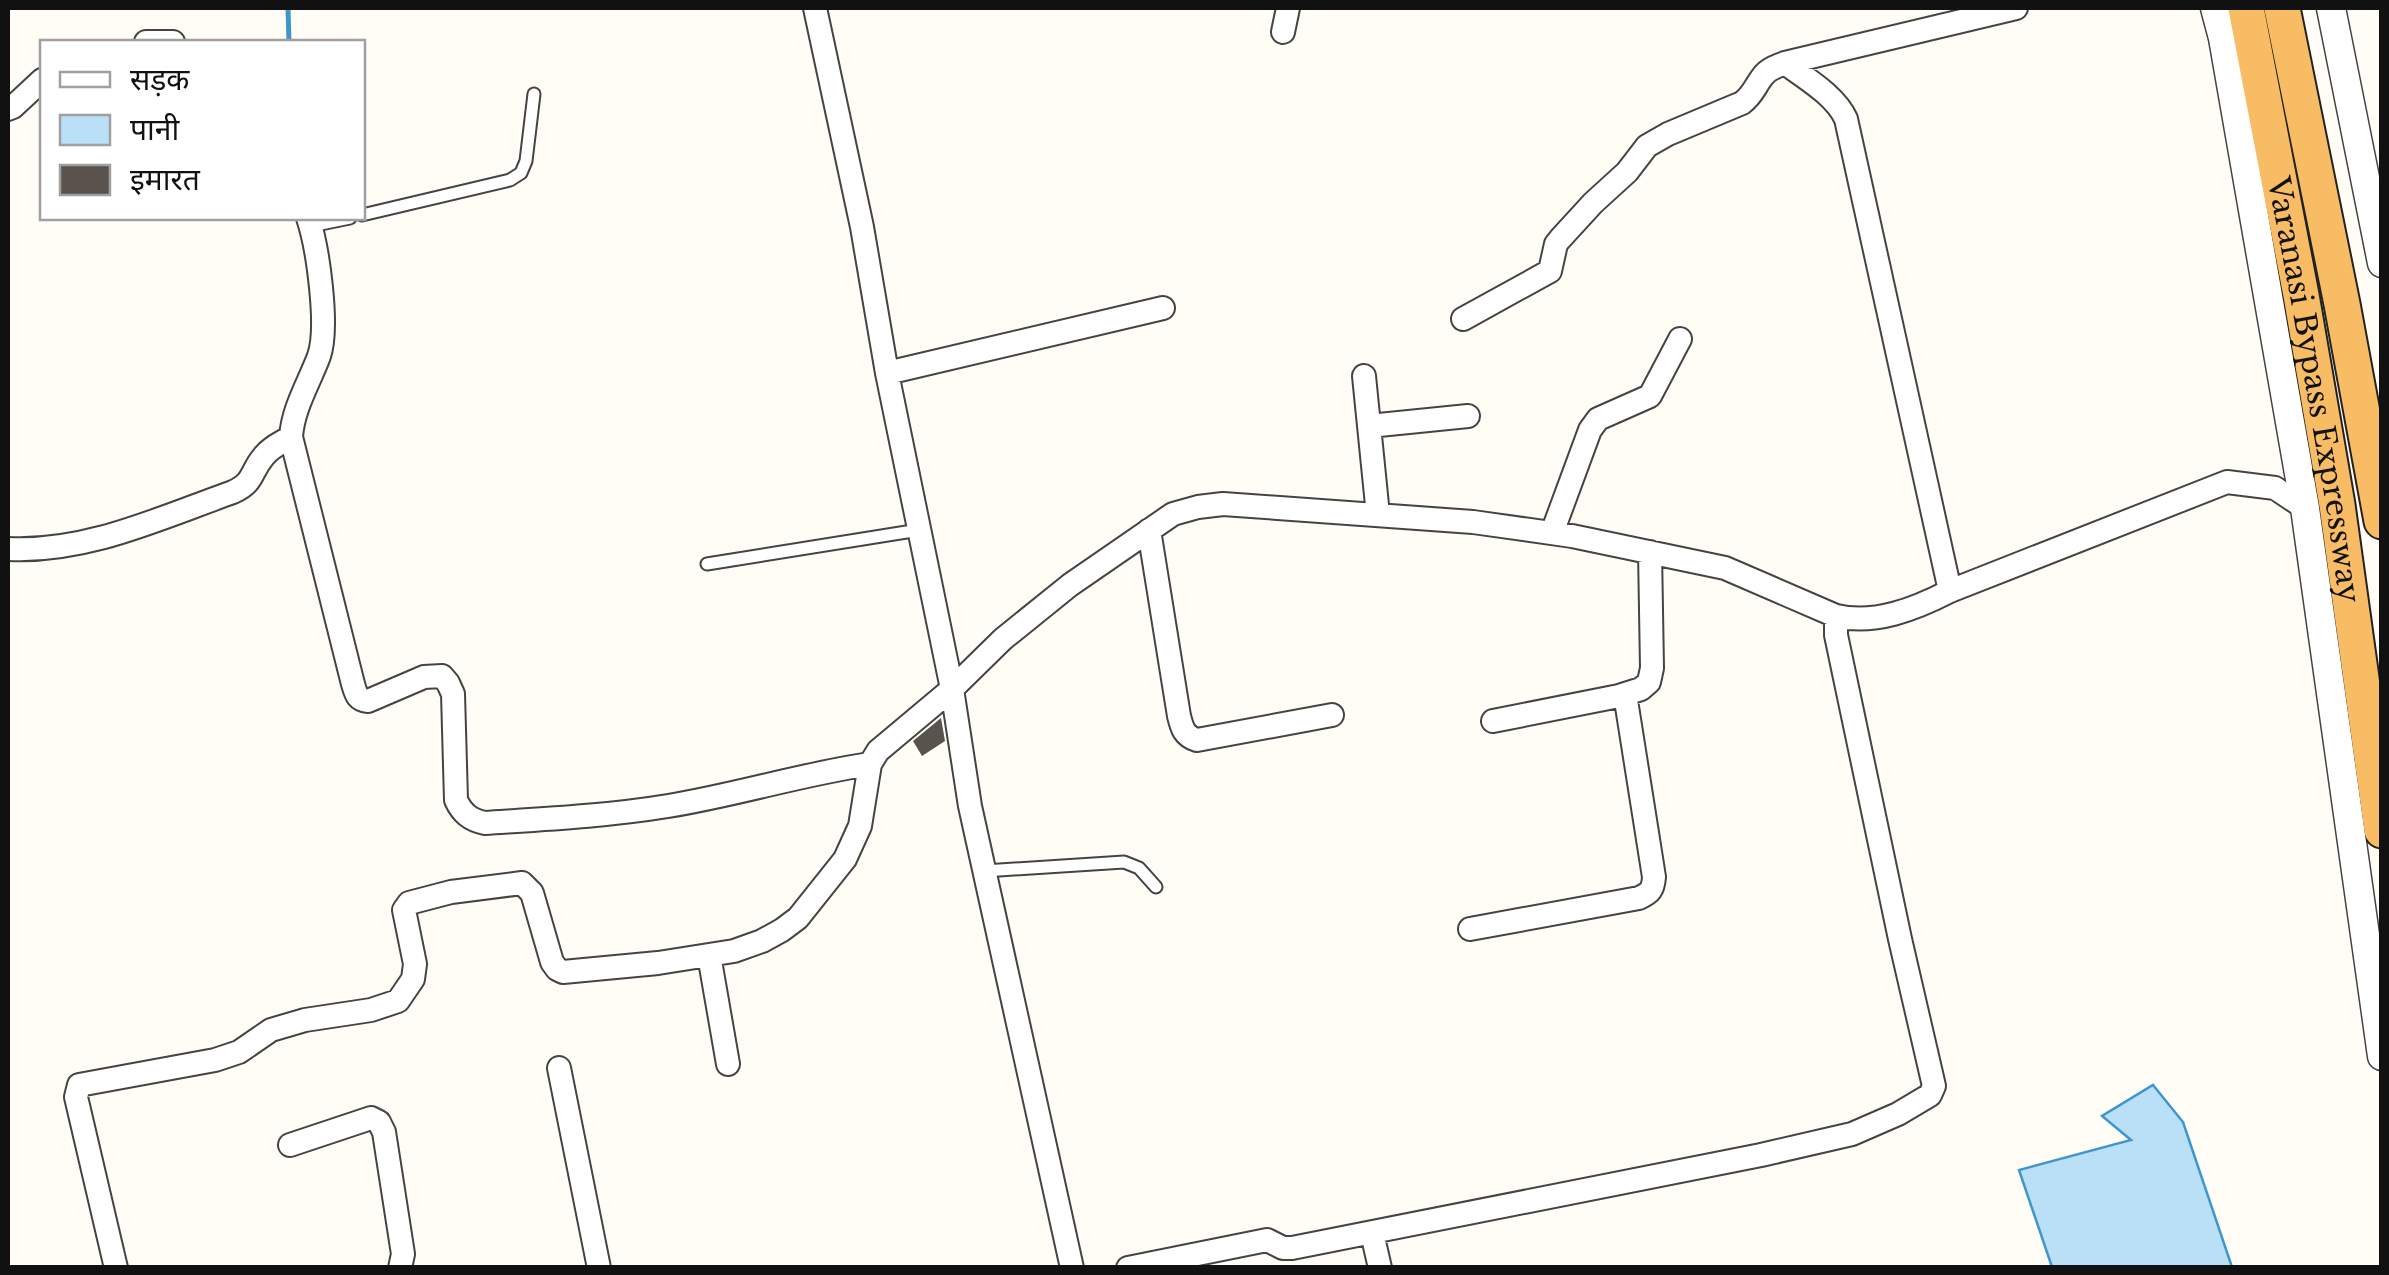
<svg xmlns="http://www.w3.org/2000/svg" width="2389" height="1275" font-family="'Libre Baskerville','Noto Sans Devanagari',serif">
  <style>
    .water { fill: #b9e0f7; stroke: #3f96cf; stroke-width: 2.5 }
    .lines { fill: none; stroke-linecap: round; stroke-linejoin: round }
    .stream { stroke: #3f96cf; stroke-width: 5 }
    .building { fill: #5a524d }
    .minor-tunnel { stroke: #dbdad3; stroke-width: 22; stroke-dasharray: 22 11; stroke-linecap: butt }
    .service-casing { stroke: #444; stroke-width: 15 }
    .minor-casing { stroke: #444; stroke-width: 26 }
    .tertiary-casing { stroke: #444; stroke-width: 31 }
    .trunk-casing { stroke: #222; stroke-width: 39 }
    .service { stroke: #fff; stroke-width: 11 }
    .minor { stroke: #fff; stroke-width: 22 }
    .tertiary { stroke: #fff; stroke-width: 28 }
    .trunk { stroke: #f7bc64; stroke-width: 35 }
    .labels { text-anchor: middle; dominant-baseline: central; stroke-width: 10; stroke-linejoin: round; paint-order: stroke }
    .street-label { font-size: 30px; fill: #111; stroke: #fff }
  </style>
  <rect width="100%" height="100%" fill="#fffdf5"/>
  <path class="water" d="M 2153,1085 L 2183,1122 L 2232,1267 L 2052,1267 L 2019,1170 L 2131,1140 L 2102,1116 Z"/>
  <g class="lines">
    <path class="stream" d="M 288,8 L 289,42"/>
  </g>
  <path class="building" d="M 941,718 L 945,741 L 922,756 L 913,741 Z"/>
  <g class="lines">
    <path class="minor-tunnel" d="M 2381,915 L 2382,915"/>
    <defs>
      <path id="service" d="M 362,215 L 510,180 L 521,173 L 526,161 L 534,94
        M 311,226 L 350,218
        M 707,564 L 919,530
        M 984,871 L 1124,862 L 1139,868 L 1156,887"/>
      <path id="minor" d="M 815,8 L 862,227 L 887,373 L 952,689 L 970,806 L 1072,1268
        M 1283,32 L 1288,8
        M 146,42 L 173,42
        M 1785,63 C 1806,79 1835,95 1846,119 L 1950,591
        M 8,109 L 13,107 L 42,80
        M 308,218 C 318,248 329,327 319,356 C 309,383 293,408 291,437 L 353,684 C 356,694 357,700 368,701 L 424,677 L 442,676 L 448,683 L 453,694 L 456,800 C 462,813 470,820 485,823 C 546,819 607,816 668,806 C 736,795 802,774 870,764
        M 1463,319 L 1550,271 L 1556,244 L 1560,239 L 1593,203 L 1627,172 L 1647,146 L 1668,134 L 1742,103 C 1753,95 1755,86 1763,76 C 1768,69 1777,66 1785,63 L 2016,8
        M 887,373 L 1163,308
        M 1364,376 L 1378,515
        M 1369,426 L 1468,416
        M 1149,530 L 1179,716 C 1182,728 1184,736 1197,740 L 1332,715
        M 1552,533 L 1590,430 L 1598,419 L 1650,396 L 1680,339
        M 8,549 C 86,553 160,518 233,492 C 255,482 250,472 264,456 C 271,447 281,443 291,437
        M 1493,721 L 1619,696 L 1641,689 L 1649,682 L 1652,668 L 1650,552
        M 1470,929 L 1639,898 C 1650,893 1653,890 1654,877 L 1625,694
        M 709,955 L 728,1064
        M 559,1068 L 599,1268
        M 290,1145 L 371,1118 L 379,1122 L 384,1132 L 403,1254 L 400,1268
        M 1372,1233 L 1380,1268
        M 116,1268 L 76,1097 L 79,1085 L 215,1060 L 239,1052 L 271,1030 L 305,1020 L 371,1010 L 398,1001 L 413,979 L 415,964 L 404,910 L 409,903 L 451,892 L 522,883 L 532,893 L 552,962 L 557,969 L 563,972 L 658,963 L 734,951 L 762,941 L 782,930 L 798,918 L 845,859 L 860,826 L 870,764 L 878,751 L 952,689 L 1003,639 L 1070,585 L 1173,514 L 1198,507 L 1223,504 L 1473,522 L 1572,536 L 1725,568 L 1836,616 C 1875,625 1915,609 1950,591 L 2227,482 L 2275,488 L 2305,508
        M 1128,1268 L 1267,1240 L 1283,1248 L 1292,1248 L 1761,1155 L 1852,1134 L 1898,1114 L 1930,1095 L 1934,1086 L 1900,939 L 1836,635 L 1836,616"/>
      <path id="tertiary" d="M 2215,8 L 2223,38 L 2305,508 L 2382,1056
        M 2331,8 L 2382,263"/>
      <g id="trunk">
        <path id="s1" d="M 2246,8 L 2301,295 L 2337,505 L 2382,830"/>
        <path d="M 2282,8 L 2342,304 L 2382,521"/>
      </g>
    </defs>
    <use href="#service" class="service-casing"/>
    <use href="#minor" class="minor-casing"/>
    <use href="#tertiary" class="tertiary-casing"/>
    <use href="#trunk" class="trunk-casing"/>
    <use href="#service" class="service"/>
    <use href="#minor" class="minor"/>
    <use href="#tertiary" class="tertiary"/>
    <use href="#trunk" class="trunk"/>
  </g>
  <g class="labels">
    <g class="street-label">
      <text stroke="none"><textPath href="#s1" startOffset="388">Varanasi Bypass Expressway</textPath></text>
    </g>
  </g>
  <rect width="2389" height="1275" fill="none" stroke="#111111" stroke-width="20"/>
  <rect x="40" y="40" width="325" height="180" fill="#ffffff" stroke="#a0a0a0" stroke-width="2.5"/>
  <rect x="60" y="72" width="50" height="15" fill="#ffffff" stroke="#a0a0a0" stroke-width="2.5"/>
  <text x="130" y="90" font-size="30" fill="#111111">सड़क</text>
  <rect x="60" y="115" width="50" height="30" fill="#b9e0f7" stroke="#a0a0a0" stroke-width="2.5"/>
  <text x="130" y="140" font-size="30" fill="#111111">पानी</text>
  <rect x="60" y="165" width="50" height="30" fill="#5a524d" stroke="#a0a0a0" stroke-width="2.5"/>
  <text x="130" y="190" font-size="30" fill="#111111">इमारत</text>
</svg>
